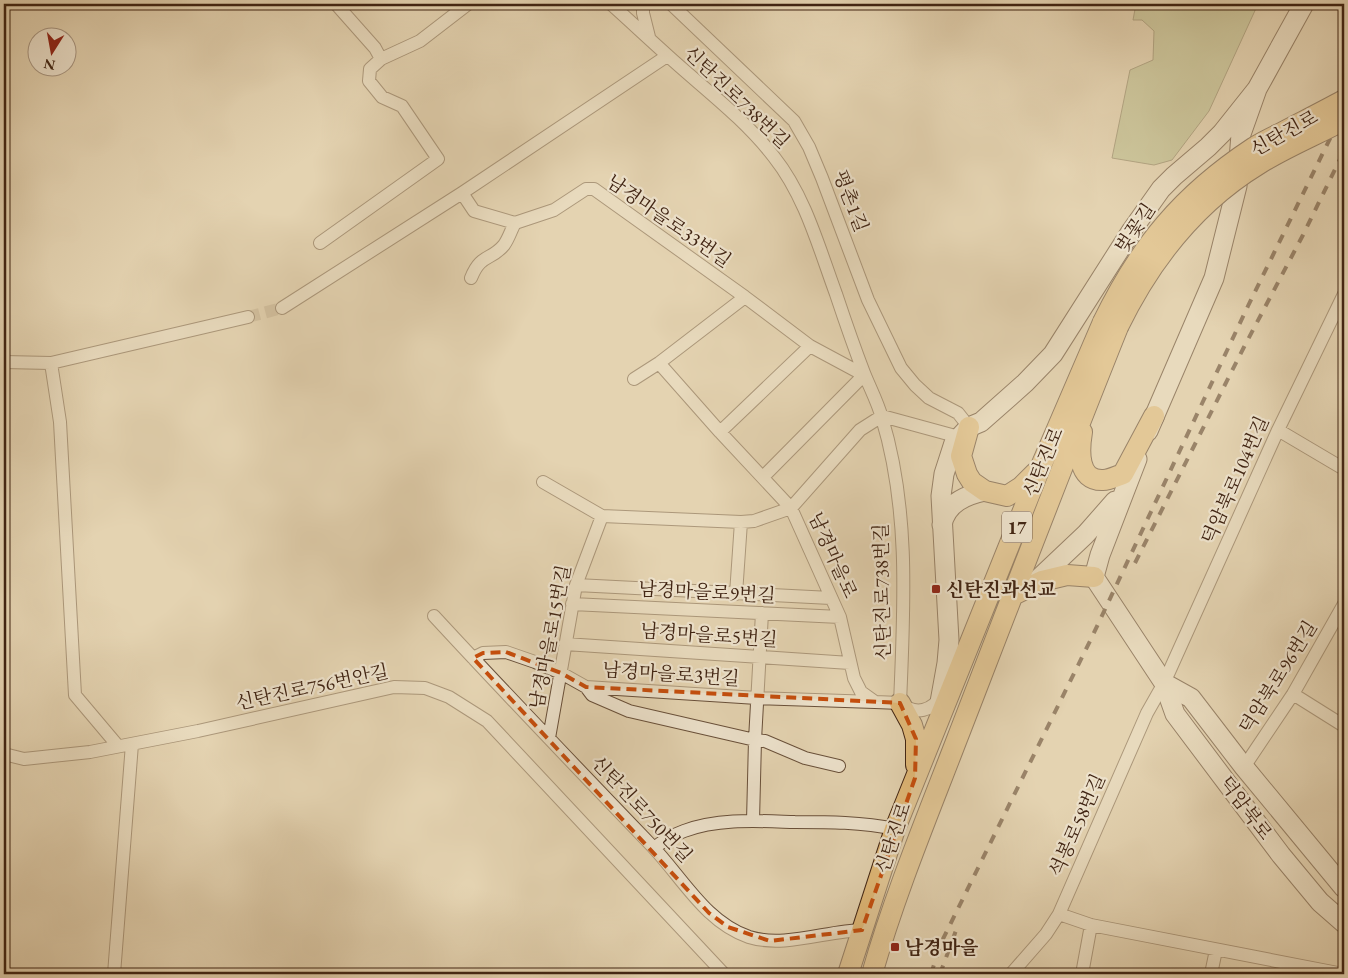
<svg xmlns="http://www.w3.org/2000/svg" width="1348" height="978" font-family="'EB Garamond','Noto Serif KR',serif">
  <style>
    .grass { fill: #b5bc8b; stroke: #7a704f }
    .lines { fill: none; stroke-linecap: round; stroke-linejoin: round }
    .street-tunnel { stroke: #c3b091; stroke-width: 12; stroke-dasharray: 12 6; stroke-linecap: butt }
    .street-casing { stroke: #69503a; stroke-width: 14 }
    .secondary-casing { stroke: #402413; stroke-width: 21 }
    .primary-casing { stroke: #402413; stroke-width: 22 }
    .street { stroke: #ede2cc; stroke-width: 12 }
    .secondary { stroke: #ede2cc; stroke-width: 19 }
    .primary { stroke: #e2ba78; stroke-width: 20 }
    .rail { stroke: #402413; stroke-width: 4; stroke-dasharray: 9 9; stroke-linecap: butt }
    .primary-bridge-casing { stroke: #402413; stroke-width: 22; stroke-linecap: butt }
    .primary-bridge { stroke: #e2ba78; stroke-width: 20 }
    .marked { fill: none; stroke: #c64e0d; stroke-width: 4; stroke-dasharray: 10 6; stroke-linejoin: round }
    .poi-dot { fill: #8f2418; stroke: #ede2cc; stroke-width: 2 }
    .labels { text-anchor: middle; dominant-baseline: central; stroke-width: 4.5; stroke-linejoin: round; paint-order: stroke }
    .shield { fill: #ede2cc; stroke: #745d4a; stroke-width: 1 }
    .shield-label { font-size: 18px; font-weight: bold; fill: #402413 }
    .street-label { font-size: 19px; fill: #402413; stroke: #ede2cc }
    .poi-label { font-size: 19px; font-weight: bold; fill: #402413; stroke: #ede2cc; text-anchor: start }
  </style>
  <rect width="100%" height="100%" fill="#e4d3b1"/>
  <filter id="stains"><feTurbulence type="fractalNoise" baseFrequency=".004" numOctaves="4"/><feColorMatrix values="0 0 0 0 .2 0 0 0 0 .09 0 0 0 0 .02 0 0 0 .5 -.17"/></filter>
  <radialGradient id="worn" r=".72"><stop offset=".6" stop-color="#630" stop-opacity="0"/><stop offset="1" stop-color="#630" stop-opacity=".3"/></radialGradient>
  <path class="grass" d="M 1136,4 L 1258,4 L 1209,111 L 1172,160 L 1154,165 L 1112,158 L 1130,70 L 1153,60 L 1154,31 L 1142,20 L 1133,20 Z"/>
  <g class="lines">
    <path class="street-tunnel" d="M 248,317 L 282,308"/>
    <defs>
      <path id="street" d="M 336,4 L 375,48 L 381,59 L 420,41 L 468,4
        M 611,4 C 630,21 648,38 667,55 C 703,88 744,118 774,157 C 805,196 819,248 836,294 C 845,321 854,347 864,373 C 870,388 878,403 882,418 C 910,510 904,608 900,703
        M 643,4 L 643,13 L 649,37
        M 671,4 L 794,121 L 809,147 L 822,178 L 868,300 L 901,368 L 915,385 L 929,398 L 958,413 L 969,427
        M 462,193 L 474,211 L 515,223 L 554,210 L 586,189 L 594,189 L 745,297 L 810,346 L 864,375 L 763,477
        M 320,243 L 438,159 L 402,106 L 382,97 L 369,81 L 370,69 L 381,59
        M 471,278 C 481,253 491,261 504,245 C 509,238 511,230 515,223
        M 282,308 L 462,193 L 667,56
        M 4,362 L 51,363 L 248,317
        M 51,363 L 60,422 L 75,695 L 118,746
        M 659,363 L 720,432 L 791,508 L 840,617 L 854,678 L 861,692 L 875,702 L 900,703
        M 634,379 L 659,363 L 745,297
        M 1278,430 L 1344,469
        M 720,432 L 810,346
        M 543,482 L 602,516 L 741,522 L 754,521 L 791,508 L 860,430 L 882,416 L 959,437
        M 576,585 L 831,598
        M 736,594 L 741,522
        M 572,604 L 840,617
        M 434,616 C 505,693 578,769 651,845 C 682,877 705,922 749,937 C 784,948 826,931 862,930
        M 565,644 L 850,663
        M 473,658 L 483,653 L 506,652 L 535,662 L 561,673 L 586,687 L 757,698 L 875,702
        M 586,687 L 592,695 L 629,711 L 755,740 L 765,741 L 805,758 L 839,766
        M 1293,694 L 1344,726
        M 900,703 C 916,716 932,711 942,695
        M 549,738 L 576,585 L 602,516
        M 4,754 L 24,759 L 90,752 L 198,731 L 394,687 L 425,688 L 449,697 L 487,721 L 724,974
        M 1244,767 L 1293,694 L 1344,604
        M 753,821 L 755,740 L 762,613
        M 654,848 C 663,841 673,835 684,831 C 719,818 759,821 795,822 C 828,822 862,822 895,829
        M 1059,914 L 1091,925 L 1343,974
        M 114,974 L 132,744
        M 1011,974 L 1046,934 L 1059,914 L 1147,713 L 1164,683 L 1278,430 L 1344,294
        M 1082,974 L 1091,925
        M 1211,974 L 1216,950"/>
      <path id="secondary" d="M 1148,431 L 1214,278 L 1237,186 L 1241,134 L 1257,89
        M 1137,459 L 1100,555 L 1094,577 L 1164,683 L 1175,714 L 1281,855 L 1320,902 L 1344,923
        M 942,525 C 946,503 966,495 985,491
        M 1031,586 L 1086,534 L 1115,501
        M 1164,683 L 1191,698 L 1244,767 L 1344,888
        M 940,702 L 947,663 L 949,640 L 941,496 L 944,474 L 954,443 L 969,427 L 981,422 L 1025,383 L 1053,354 L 1132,230 L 1161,189 L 1174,176 L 1208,147 L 1222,133 L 1257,89 L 1304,4"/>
      <path id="primary" d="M 969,427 L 961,456 L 967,474 L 972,482 L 985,491 L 1007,496 L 1021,487 L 1035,473
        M 1082,432 C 1079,450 1077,481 1103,480 C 1110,480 1117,476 1123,474 L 1154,416
        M 1011,596 L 1042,581 L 1067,575 L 1094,577
        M 900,703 L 912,725 L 916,739 L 916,765
        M 848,974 L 895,829 L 1041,466 L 1103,322
        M 872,974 C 895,894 927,817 957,739 C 1010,602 1063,464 1118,327"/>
    </defs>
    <use href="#street" class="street-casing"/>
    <use href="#secondary" class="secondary-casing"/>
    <use href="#primary" class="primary-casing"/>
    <use href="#street" class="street"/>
    <use href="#secondary" class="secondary"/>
    <use href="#primary" class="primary"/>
    <path class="rail" d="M 1135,563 L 1244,347 L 1303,235 L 1344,151
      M 931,974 L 941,943 L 1091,639 L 1248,306 L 1344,110
      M 940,974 L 958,925"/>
    <defs>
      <path id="primary-bridge" d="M 1103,322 C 1140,246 1182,195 1253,148 C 1262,142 1273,137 1283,132 C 1304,121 1324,111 1344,100
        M 1118,327 C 1150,261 1195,203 1259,164 C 1286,147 1316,135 1344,120"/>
    </defs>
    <use href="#primary-bridge" class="primary-bridge-casing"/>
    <use href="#primary-bridge" class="primary-bridge"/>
  </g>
  <path d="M0 0H1348V978H0ZM 506,652 L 561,673 L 586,687 L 900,703 L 916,739 L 915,778 L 862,930 L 770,941 L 728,927 L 709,913 L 473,658 L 483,653 Z" fill="#e4d3b1" fill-opacity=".55" fill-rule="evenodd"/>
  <path class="marked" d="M 506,652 L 561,673 L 586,687 L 900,703 L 916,739 L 915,778 L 862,930 L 770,941 L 728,927 L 709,913 L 473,658 L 483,653 Z"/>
  <g class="poi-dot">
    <rect x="931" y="584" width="10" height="10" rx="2.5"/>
    <rect x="890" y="942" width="10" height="10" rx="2.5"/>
  </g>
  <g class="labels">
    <rect class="shield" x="1002" y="511.5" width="30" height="31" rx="4"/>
    <g class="shield-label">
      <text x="1017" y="527">17</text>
    </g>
    <g class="street-label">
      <text transform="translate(737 97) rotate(44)">신탄진로738번길</text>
      <text transform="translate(1284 133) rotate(-29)">신탄진로</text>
      <text transform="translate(851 201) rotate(69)">평촌1길</text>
      <text transform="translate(669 221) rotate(35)">남경마을로33번길</text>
      <text transform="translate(1135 228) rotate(-56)">벚꽃길</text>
      <text transform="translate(1043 462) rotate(-67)">신탄진로</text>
      <text transform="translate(1235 480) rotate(-66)">덕암북로104번길</text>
      <text transform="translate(833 555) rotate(66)">남경마을로</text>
      <text transform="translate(707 592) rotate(3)">남경마을로9번길</text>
      <text transform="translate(882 592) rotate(-91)">신탄진로738번길</text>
      <text transform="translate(709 635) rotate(4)">남경마을로5번길</text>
      <text transform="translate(550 637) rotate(-79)">남경마을로15번길</text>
      <text transform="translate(671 674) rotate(4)">남경마을로3번길</text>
      <text transform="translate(1278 677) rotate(-58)">덕암북로96번길</text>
      <text transform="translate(312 687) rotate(-12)">신탄진로756번안길</text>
      <text transform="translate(1246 808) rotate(53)">덕암북로</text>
      <text transform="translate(642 809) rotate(47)">신탄진로750번길</text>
      <text transform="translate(1077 825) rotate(-66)">석봉로58번길</text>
      <text transform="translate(893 838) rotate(-71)">신탄진로</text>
    </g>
    <g class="poi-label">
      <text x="946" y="589">신탄진과선교</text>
      <text x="905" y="947">남경마을</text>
    </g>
  </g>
  <rect width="1348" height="978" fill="none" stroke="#e4d3b1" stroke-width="20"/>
  <rect x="5" y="5" width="1338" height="968" fill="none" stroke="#402413" stroke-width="2.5"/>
  <rect x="10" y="10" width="1328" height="958" fill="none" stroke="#402413"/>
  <g transform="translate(52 52) rotate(191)"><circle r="24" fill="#ede2cc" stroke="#a89682"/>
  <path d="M0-4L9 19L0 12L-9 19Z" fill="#8f2418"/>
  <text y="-8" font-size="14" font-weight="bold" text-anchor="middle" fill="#402413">N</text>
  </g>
  <rect width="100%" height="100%" filter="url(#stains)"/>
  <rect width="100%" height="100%" fill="url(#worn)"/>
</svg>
